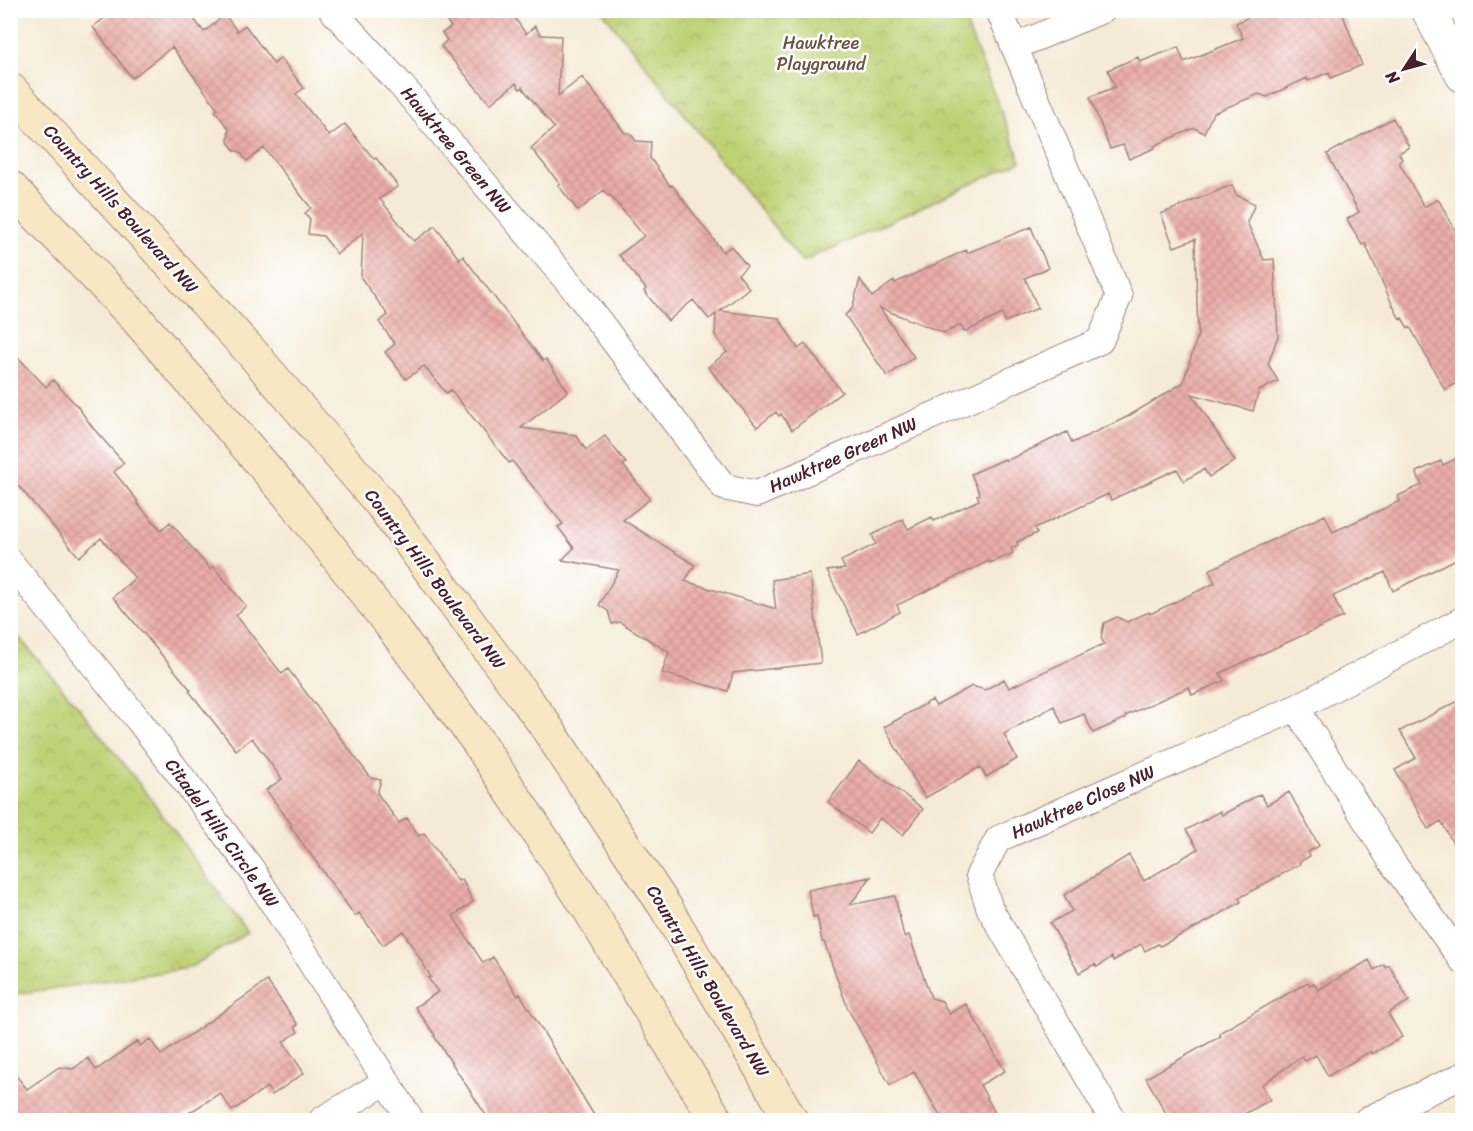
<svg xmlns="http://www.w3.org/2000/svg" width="1473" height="1131" font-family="Sriracha,sans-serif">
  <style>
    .park { fill: url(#park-crowns); stroke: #847850; stroke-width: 1.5 }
    .building { fill: url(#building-cross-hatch) }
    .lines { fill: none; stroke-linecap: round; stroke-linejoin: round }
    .minor-casing { stroke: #a08480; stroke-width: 28 }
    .tertiary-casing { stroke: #a08480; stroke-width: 35 }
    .secondary-casing { stroke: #a08480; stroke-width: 35 }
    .minor { stroke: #fff; stroke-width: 26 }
    .tertiary { stroke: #fff; stroke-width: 33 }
    .secondary { stroke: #f7e8c3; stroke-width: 33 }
    .labels { text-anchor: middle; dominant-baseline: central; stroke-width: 5; stroke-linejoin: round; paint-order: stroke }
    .park-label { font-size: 18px; fill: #6d5441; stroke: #fff }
    .street-label { font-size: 18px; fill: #4a1f2b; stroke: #fff }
  </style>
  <defs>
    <pattern id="park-crowns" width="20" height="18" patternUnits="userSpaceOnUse" patternTransform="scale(1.5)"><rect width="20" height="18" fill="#bed174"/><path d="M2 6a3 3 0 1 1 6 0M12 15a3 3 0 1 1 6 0" fill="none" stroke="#a5b365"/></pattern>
    <pattern id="building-cross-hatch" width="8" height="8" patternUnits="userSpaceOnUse" patternTransform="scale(1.5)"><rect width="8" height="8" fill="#eaada8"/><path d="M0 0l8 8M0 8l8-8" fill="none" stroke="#ca9491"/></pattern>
  </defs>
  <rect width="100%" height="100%" fill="#fff"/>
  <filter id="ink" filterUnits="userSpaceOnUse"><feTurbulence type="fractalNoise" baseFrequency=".0167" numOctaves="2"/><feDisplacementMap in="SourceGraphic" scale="12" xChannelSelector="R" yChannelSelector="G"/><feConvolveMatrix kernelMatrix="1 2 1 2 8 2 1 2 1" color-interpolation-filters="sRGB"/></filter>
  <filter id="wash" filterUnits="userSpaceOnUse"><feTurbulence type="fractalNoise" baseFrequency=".008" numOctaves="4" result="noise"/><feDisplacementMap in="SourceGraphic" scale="24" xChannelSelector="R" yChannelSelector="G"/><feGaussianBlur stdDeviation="1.35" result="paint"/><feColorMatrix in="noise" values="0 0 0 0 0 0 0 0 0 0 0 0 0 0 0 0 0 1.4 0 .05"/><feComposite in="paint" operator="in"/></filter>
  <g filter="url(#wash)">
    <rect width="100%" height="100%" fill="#f5ead5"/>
    <path class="park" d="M 602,11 L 961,11 L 1021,161 L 802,262 Z
      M 10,627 L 81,710 L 148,795 L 248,933 L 189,968 L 11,995 Z"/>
    <g id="blocks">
      <path class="building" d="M 114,10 L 187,10 L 204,32 L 225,15 L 237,31 L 245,25 L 274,64 L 280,58 L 304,88 L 296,94 L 329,136 L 345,124 L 374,159 L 376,158 L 398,186 L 380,199 L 410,237 L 414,241 L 435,226 L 459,259 L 463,256 L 543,361 L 546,359 L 568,391 L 521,428 L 576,435 L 586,450 L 605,436 L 626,463 L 623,465 L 650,499 L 623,520 L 695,565 L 685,581 L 776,609 L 772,580 L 810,574 L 821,663 L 733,673 L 728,691 L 662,673 L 669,652 L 620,622 L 612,624 L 608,611 L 599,605 L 619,570 L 562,560 L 574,548 L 558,527 L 563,524 L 512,461 L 509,463 L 451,390 L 446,393 L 424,366 L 406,379 L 385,352 L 395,344 L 379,322 L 388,315 L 361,278 L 363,233 L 337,254 L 323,236 L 308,234 L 310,219 L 305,213 L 311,208 L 264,148 L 247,161 L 239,151 L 235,151 L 228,142 L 229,129 L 215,111 L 218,109 L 172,47 L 132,78 L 93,27 Z
        M 440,10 L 509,10 L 526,34 L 535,26 L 541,35 L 561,36 L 558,96 L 582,77 L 625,133 L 630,133 L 636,141 L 651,142 L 650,158 L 670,186 L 672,185 L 723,252 L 731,246 L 747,266 L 738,274 L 749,288 L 720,311 L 779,318 L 798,349 L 805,344 L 842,392 L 792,430 L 781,414 L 779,416 L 776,412 L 757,427 L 708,367 L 727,352 L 715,335 L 716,314 L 709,319 L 693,300 L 668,321 L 644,291 L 646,289 L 619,255 L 644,236 L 610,195 L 608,196 L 604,190 L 578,211 L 558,185 L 560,184 L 531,148 L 554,128 L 522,87 L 520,89 L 516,83 L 490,104 L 441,46 L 447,40 L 442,33 L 451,27 Z
        M 1264,10 L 1341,10 L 1362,65 L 1331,78 L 1329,72 L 1308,81 L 1307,78 L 1267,97 L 1259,94 L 1213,113 L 1204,133 L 1194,128 L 1154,146 L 1155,148 L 1129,159 L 1123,145 L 1110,149 L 1090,97 L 1115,87 L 1108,70 L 1138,57 L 1140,62 L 1178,47 L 1184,62 L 1243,38 L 1236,23 Z
        M 1393,118 L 1409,147 L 1399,153 L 1402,159 L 1399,162 L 1424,207 L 1438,199 L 1462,242 L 1462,380 L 1445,390 L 1410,327 L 1408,328 L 1402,318 L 1400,319 L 1392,304 L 1365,243 L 1362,245 L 1347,219 L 1359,212 L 1327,154 Z
        M 1232,185 L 1236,195 L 1255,204 L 1247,222 L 1264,260 L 1274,259 L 1278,336 L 1268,364 L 1278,381 L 1259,391 L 1253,411 L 1192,394 L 1235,461 L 1209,477 L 1204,469 L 1184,481 L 1177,469 L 1111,500 L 1108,494 L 1035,528 L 1037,533 L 1017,542 L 1018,545 L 1011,548 L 1013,553 L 990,563 L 989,561 L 897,605 L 900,612 L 858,634 L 827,571 L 845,569 L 841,561 L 876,544 L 872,535 L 903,519 L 908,529 L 932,517 L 934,521 L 979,500 L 977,495 L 980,494 L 971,474 L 1005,459 L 1006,461 L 1067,432 L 1072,443 L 1127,417 L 1183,383 L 1198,335 L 1195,239 L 1174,247 L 1161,214 Z
        M 1031,227 L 1048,268 L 1025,278 L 1038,308 L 1005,322 L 1002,314 L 964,332 L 961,325 L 944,333 L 880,308 L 914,357 L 887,376 L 845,315 L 852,309 L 860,279 L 872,297 L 894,281 L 895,283 L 966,250 L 967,253 Z
        M 10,349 L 46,387 L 53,380 L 78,407 L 93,428 L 124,463 L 114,472 L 137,500 L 137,503 L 161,530 L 170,522 L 210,569 L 213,566 L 246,606 L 236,615 L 282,674 L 288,669 L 371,778 L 381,780 L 377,793 L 399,823 L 407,818 L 419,836 L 424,833 L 458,881 L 462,879 L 473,902 L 453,916 L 483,963 L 493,957 L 518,996 L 520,994 L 597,1120 L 489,1120 L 434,1036 L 435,1035 L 415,1007 L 438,992 L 428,978 L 431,977 L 403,931 L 383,945 L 359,913 L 355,916 L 290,826 L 292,825 L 266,790 L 282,779 L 252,738 L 236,750 L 189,691 L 191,690 L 113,597 L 135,578 L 101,538 L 79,557 L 10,476 Z
        M 1462,456 L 1462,556 L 1393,591 L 1385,572 L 1333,596 L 1343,617 L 1220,673 L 1224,681 L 1192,695 L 1189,687 L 1125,716 L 1126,718 L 1093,733 L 1084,714 L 1062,723 L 1054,706 L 1004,734 L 1017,759 L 986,777 L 980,767 L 925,798 L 884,727 L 932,700 L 936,706 L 972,686 L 985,690 L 1004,679 L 1009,688 L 1104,644 L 1101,638 L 1104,623 L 1117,617 L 1127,622 L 1149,612 L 1150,614 L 1215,583 L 1209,570 L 1325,515 L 1333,532 L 1400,501 L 1398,496 L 1422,485 L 1416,472 L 1441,461 L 1443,465 Z
        M 1462,699 L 1462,860 L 1441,821 L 1428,829 L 1395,770 L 1416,758 L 1400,731 Z
        M 859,761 L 923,809 L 903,835 L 880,818 L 869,833 L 828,802 Z
        M 1289,792 L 1319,846 L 1308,852 L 1310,856 L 1299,862 L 1300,864 L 1239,898 L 1241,902 L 1210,920 L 1160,946 L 1158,944 L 1145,951 L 1141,944 L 1113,961 L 1112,957 L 1097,967 L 1095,964 L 1079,973 L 1050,923 L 1072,911 L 1064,895 L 1129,855 L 1144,881 L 1198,849 L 1186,830 L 1220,811 L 1222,815 L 1260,794 L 1267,805 Z
        M 871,877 L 850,905 L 895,896 L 904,937 L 909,935 L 931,998 L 942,1001 L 949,1014 L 966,1004 L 1005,1071 L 980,1085 L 999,1120 L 943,1120 L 914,1072 L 890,1085 L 848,1009 L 824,942 L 822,942 L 817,916 L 813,917 L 808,890 Z
        M 1369,960 L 1374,970 L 1384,964 L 1385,967 L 1389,965 L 1409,1001 L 1388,1013 L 1402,1037 L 1372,1054 L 1371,1051 L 1328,1076 L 1316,1055 L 1305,1061 L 1302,1056 L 1262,1085 L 1270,1100 L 1234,1120 L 1170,1120 L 1146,1078 L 1221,1036 L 1219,1033 L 1308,982 L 1310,985 L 1314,983 L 1318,990 Z
        M 267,981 L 298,1025 L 295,1027 L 298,1032 L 283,1042 L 304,1073 L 272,1095 L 267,1087 L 232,1111 L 220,1093 L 178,1120 L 10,1120 L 10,1068 L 27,1089 L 59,1067 L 73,1069 L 88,1058 L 96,1070 L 138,1041 L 140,1046 L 150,1039 L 161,1055 Z"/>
    </g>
  </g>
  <g filter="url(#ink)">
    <use href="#blocks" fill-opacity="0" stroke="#a08480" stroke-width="1.5"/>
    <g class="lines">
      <defs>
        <path id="minor" d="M 332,10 L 400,84 L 576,291 L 724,487 L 757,494 L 1100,341 L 1119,296 L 999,10
          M 1014,47 L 1102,10
          M 10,562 L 140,722 L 250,867 L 411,1120
          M 1296,708 L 1392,862 L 1462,960
          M 322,1120 L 387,1081
          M 1113,1120 L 990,909 L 979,875 L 998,839 L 1296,708 L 1462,620
          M 1367,1120 L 1462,1076"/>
        <path id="tertiary" d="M 1428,10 L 1462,75"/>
        <path id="secondary" d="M 10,89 L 253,354 L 381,504 L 543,722 L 666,908 L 791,1120
          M 10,187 L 136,318 L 287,493 L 390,624 L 478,742 L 589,909 L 716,1120"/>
      </defs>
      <use href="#minor" class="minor-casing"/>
      <use href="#tertiary" class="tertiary-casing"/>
      <use href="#secondary" class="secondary-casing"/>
      <use href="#minor" class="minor"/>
      <use href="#tertiary" class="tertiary"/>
      <use href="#secondary" class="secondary"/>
    </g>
  </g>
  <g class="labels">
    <g class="park-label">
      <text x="821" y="43">Hawktree<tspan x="821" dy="21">Playground</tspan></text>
    </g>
    <g class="street-label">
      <text transform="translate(456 150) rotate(50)">Hawktree Green NW</text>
      <text transform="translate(121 209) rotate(48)">Country Hills Boulevard NW</text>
      <text transform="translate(843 455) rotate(-24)">Hawktree Green NW</text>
      <text transform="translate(435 579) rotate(53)">Country Hills Boulevard NW</text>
      <text transform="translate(1083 802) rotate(-24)">Hawktree Close NW</text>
      <text transform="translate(222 833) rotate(54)">Citadel Hills Circle NW</text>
      <text transform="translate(708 981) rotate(59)">Country Hills Boulevard NW</text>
    </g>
  </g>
  <rect width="1473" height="1131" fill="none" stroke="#fff" stroke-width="36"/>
  <g transform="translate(1404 69) rotate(234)" stroke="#ffffff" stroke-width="4.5" paint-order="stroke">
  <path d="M0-4.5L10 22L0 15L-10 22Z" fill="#4a1f2b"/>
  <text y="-9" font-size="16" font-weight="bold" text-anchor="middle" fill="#4a1f2b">N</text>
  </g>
</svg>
